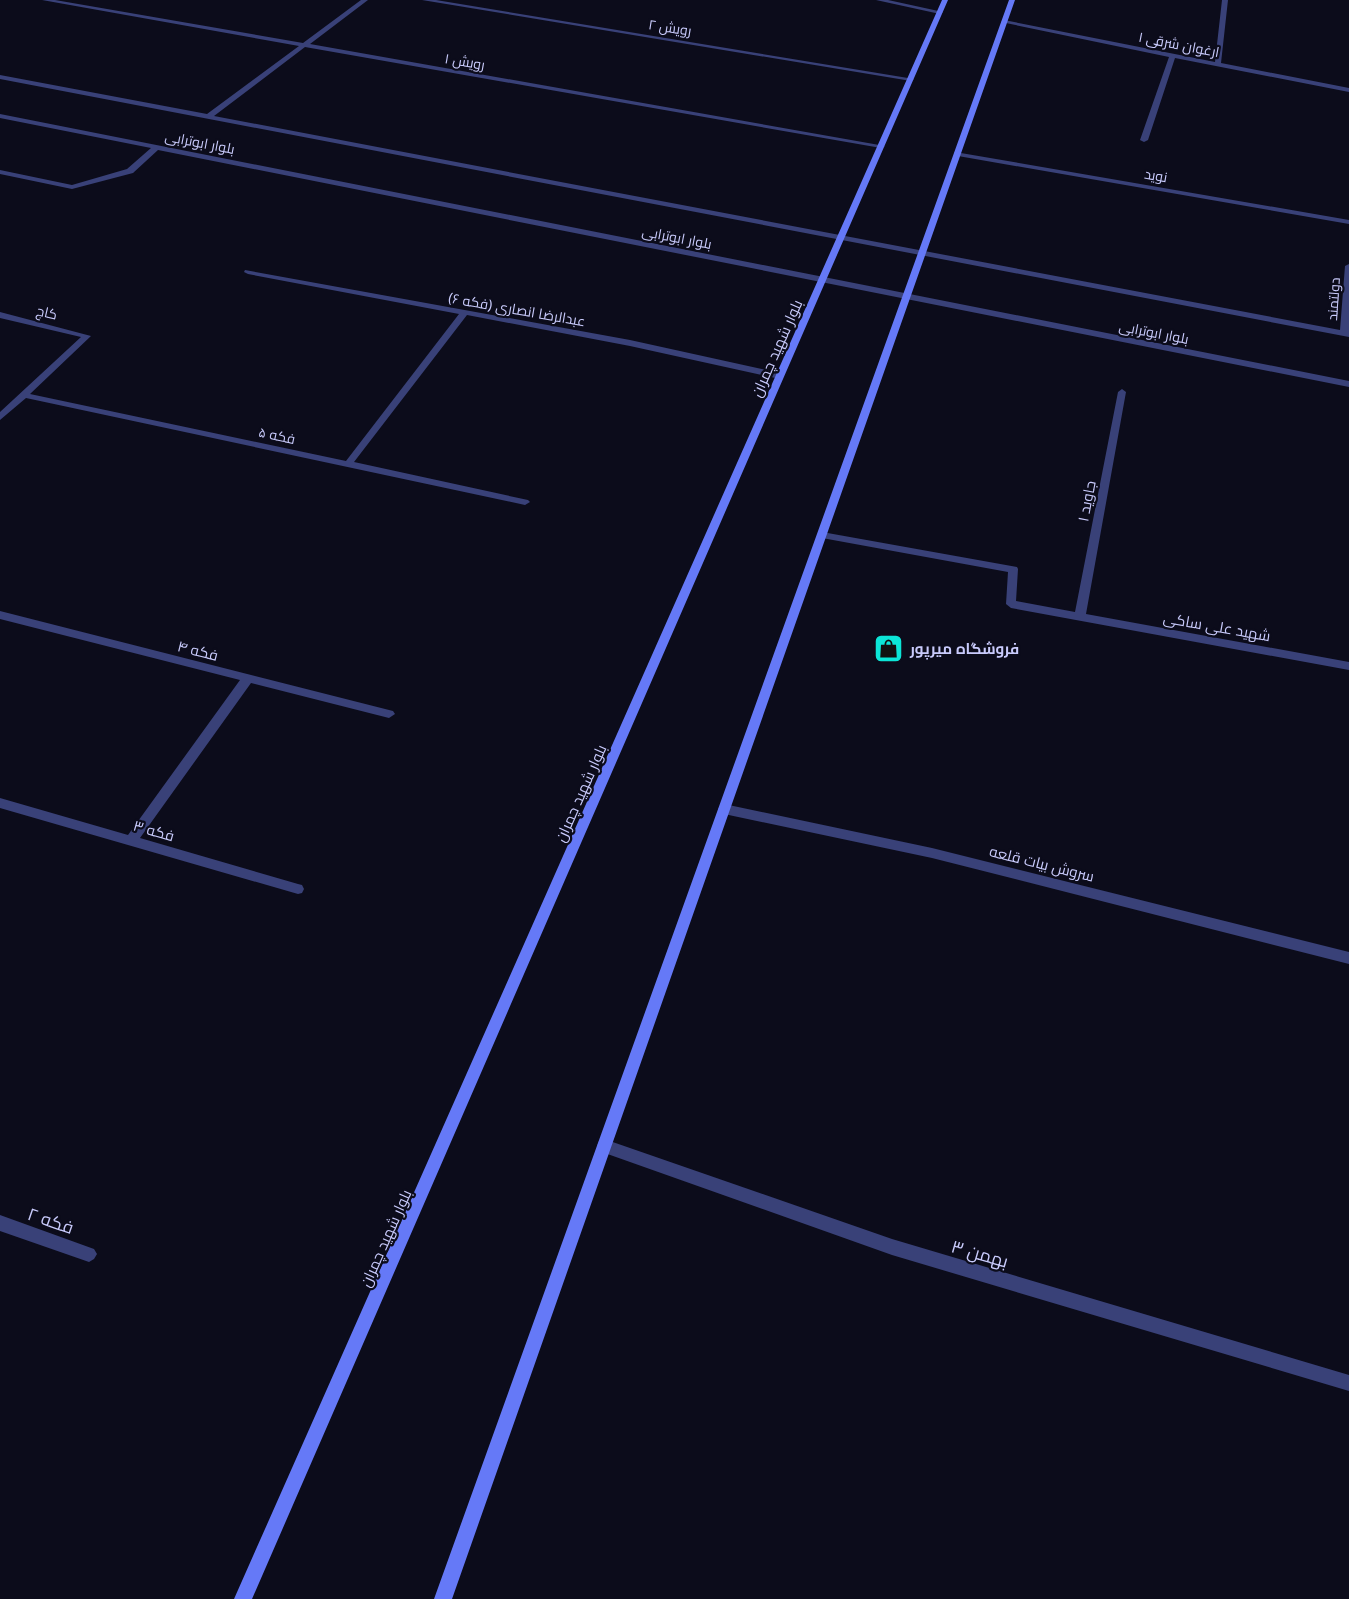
<svg xmlns="http://www.w3.org/2000/svg" width="1349" height="1599" font-family="'Noto Sans',Cairo,sans-serif">
  <style>
    .lines { fill: none; stroke-linecap: round; stroke-linejoin: round }
    .street { fill: #394178; fill-rule: evenodd }
    .secondary { fill: #6579f7; fill-rule: evenodd }
    .labels { text-anchor: middle; dominant-baseline: central; stroke-width: 4.5; stroke-linejoin: round; paint-order: stroke }
    .far-street-label { font-size: 14px; fill: #c9cbfc; stroke: #0c0c1b }
    .street-label { font-size: 15px; fill: #c9cbfc; stroke: #0c0c1b }
    .poi-label { font-size: 15px; font-weight: bold; fill: #c9cbfc; stroke: #0c0c1b; text-anchor: start }
    .near-street-label { font-size: 18px; fill: #c9cbfc; stroke: #0c0c1b }
  </style>
  <rect width="100%" height="100%" fill="#0c0c1b"/>
  <g class="lines">
    <path class="street" d="M 42,0 L 55,0 L 303,43 L 361,0 L 368,0 L 310,44 L 885,146 L 881,148 L 305,47 L 214,116 L 1340,330 L 1345,266 L 1349,264 L 1349,337 L 0,79 L 0,75 L 207,114 L 299,46 Z
      M 422,0 L 436,0 L 914,79 L 911,81 Z
      M 876,0 L 888,0 L 943,12 L 940,14 Z
      M 1222,0 L 1228,0 L 1221,63 L 1349,88 L 1349,92 L 1175,58 L 1148,140 L 1144,142 L 1140,140 L 1169,57 L 1001,22 L 1004,20 L 1215,62 Z
      M 0,114 L 1349,381 L 1349,387 L 158,150 L 133,173 L 72,189 L 0,174 L 0,170 L 72,185 L 127,169 L 151,148 L 0,118 Z
      M 955,152 L 1349,220 L 1349,224 L 958,156 L 954,154 Z
      M 245,270 L 630,340 L 780,373 L 784,376 L 780,379 L 630,346 L 467,315 L 354,462 L 528,500 L 530,502 L 525,505 L 26,398 L 0,420 L 0,412 L 81,337 L 0,318 L 0,312 L 91,336 L 30,394 L 346,461 L 459,314 L 248,274 L 244,272 Z
      M 1122,389 L 1126,392 L 1086,614 L 1349,662 L 1349,670 L 1011,608 L 1006,604 L 1008,572 L 822,538 L 817,535 L 822,532 L 1017,567 L 1018,569 L 1016,601 L 1075,612 L 1118,392 Z
      M 0,611 L 393,711 L 395,714 L 389,718 L 251,683 L 140,838 L 298,884 L 302,885 L 304,889 L 302,893 L 298,894 L 0,808 L 0,798 L 128,835 L 240,680 L 0,619 Z
      M 724,804 L 932,848 L 1349,952 L 1349,964 L 932,858 L 724,814 L 720,812 L 718,809 L 720,806 Z
      M 604,1139 L 892,1239 L 1349,1375 L 1349,1391 L 892,1255 L 599,1151 L 597,1146 L 599,1141 Z
      M 0,1215 L 94,1249 L 97,1254 L 94,1259 L 89,1262 L 0,1231 Z"/>
    <path class="secondary" d="M 942,0 L 948,0 L 252,1599 L 234,1599 Z
      M 1009,0 L 1015,0 L 452,1599 L 434,1599 Z"/>
  </g>
  <defs>
    <symbol id="shop-square" viewBox="-11 -11 22 22"><rect x="-9" y="-9" width="18" height="18" rx="4" fill="#0ce5d7" stroke="#0c0c1b"/><path d="M-5-2.5h2.3a2.7 3.5 0 0 1 5.4 0H5L5.5 6h-11ZM-1.5-2.5h3a1.5 2.3 0 0 0-3 0Z" fill="#111"/></symbol>
  </defs>
  <g fill-rule="evenodd">
    <use href="#shop-square" x="872" y="632" width="33" height="33"/>
  </g>
  <g class="labels">
    <g class="far-street-label">
      <text transform="translate(670 27) rotate(9)">رویش ۲</text>
      <text transform="translate(1179 44) rotate(11)">ارغوان شرقی ۱</text>
      <text transform="translate(465 61) rotate(10)">رویش ۱</text>
      <text transform="translate(200 142) rotate(11)">بلوار ابوترابی</text>
      <text transform="translate(1156 175) rotate(10)">نوید</text>
      <text transform="translate(677 237) rotate(11)">بلوار ابوترابی</text>
      <text transform="translate(1333 299) rotate(-86)">دولتمند</text>
      <text transform="translate(517 309) rotate(10)">عبدالرضا انصاری (فکه ۶)</text>
      <text transform="translate(47 312) rotate(13)">کاج</text>
      <text transform="translate(1154 332) rotate(11)">بلوار ابوترابی</text>
      <text transform="translate(277 435) rotate(12)">فکه ۵</text>
    </g>
    <g class="street-label">
      <text transform="translate(776 348) rotate(-66)">بلوار شهید چمران</text>
      <text transform="translate(1086 501) rotate(-79)">جاوید ۱</text>
      <text transform="translate(1217 626) rotate(10)">شهید علی ساکی</text>
      <text transform="translate(198 650) rotate(14)">فکه ۴</text>
      <text transform="translate(580 793) rotate(-66)">بلوار شهید چمران</text>
      <text transform="translate(154 830) rotate(16)">فکه ۳</text>
      <text transform="translate(1042 863) rotate(14)">سروش بیات قلعه</text>
      <text transform="translate(385 1238) rotate(-66)">بلوار شهید چمران</text>
    </g>
    <g class="poi-label">
      <text x="910" y="648">فروشگاه میرپور</text>
    </g>
    <g class="near-street-label">
      <text transform="translate(51 1220) rotate(19)">فکه ۲</text>
      <text transform="translate(980 1253) rotate(16)">بهمن ۳</text>
    </g>
  </g>
</svg>
